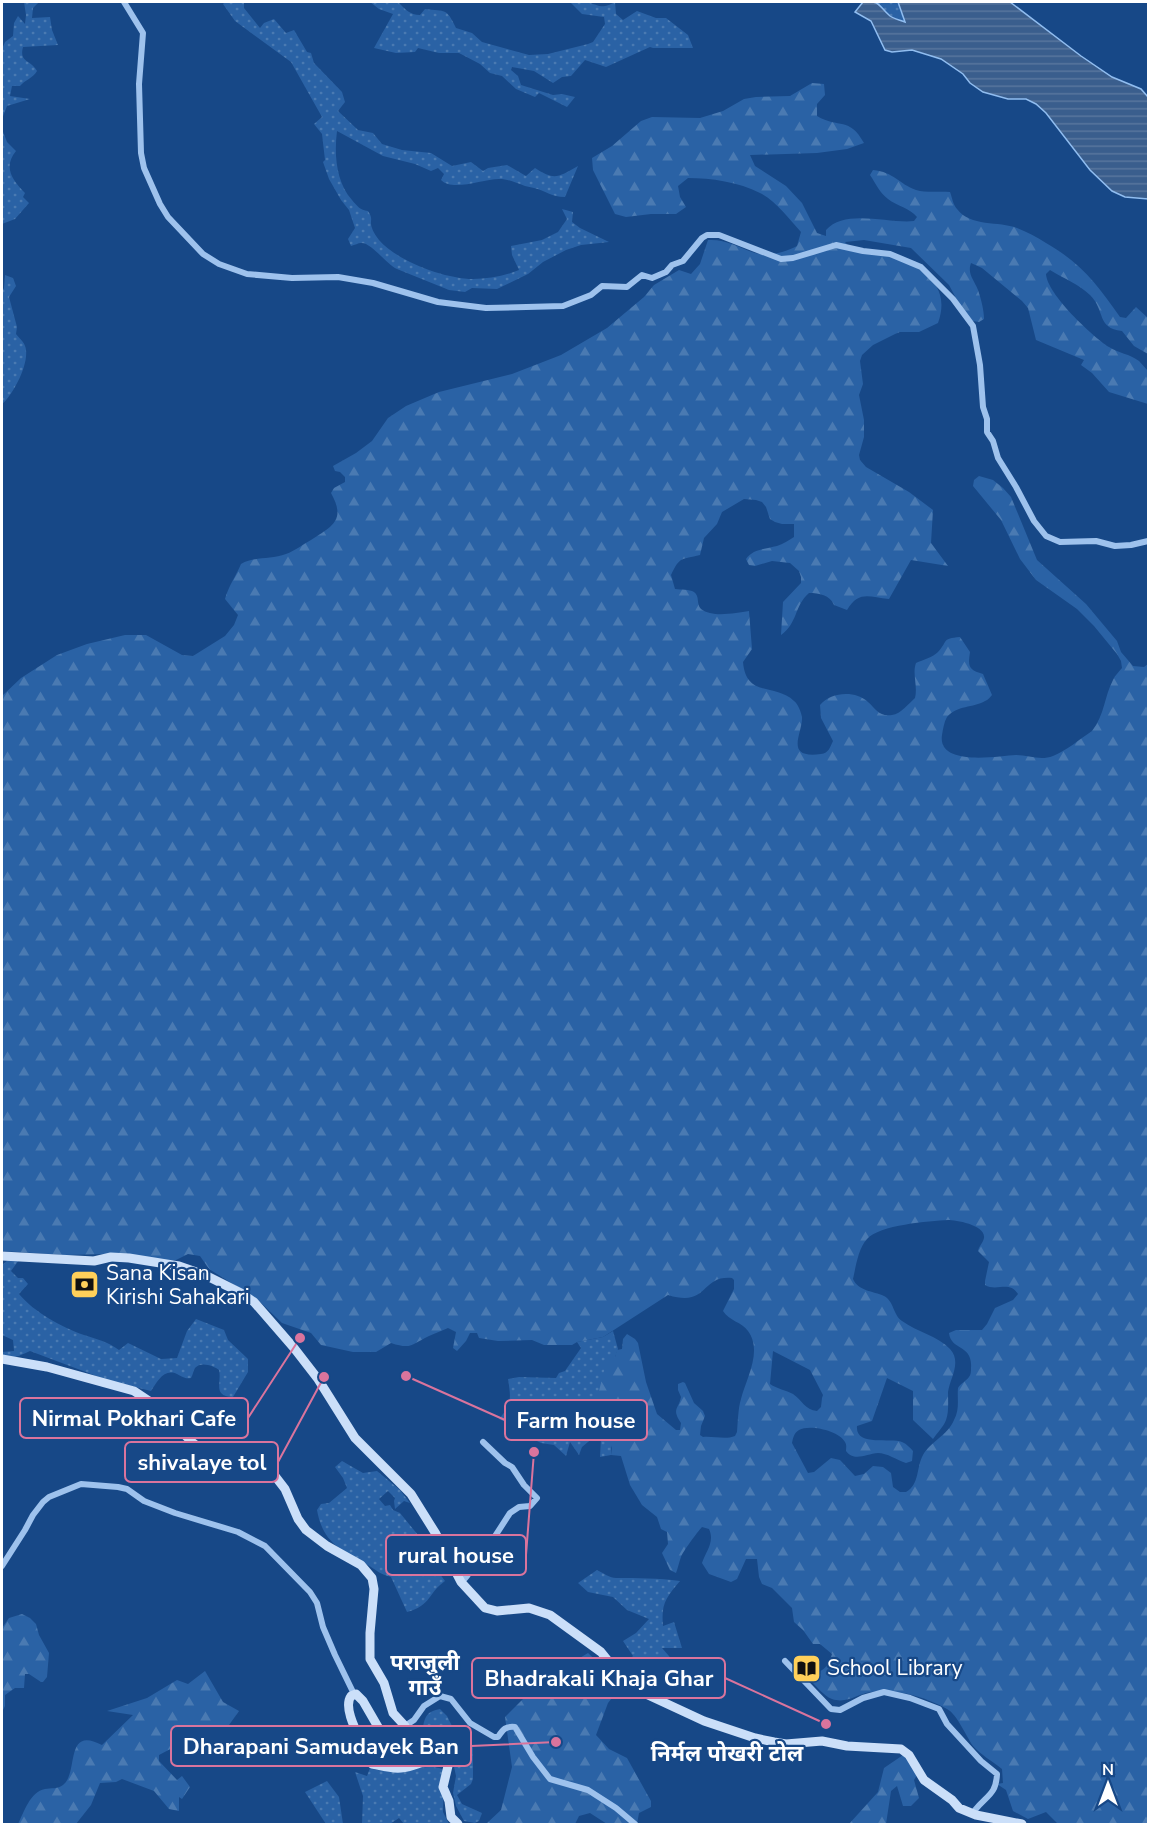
<svg xmlns="http://www.w3.org/2000/svg" width="1150" height="1826" font-family="'Nunito Sans','Noto Sans Devanagari',sans-serif">
  <style>
    .grass { fill: url(#grass-dots) }
    .forest { fill: url(#forest-firs); fill-rule: evenodd }
    .water { fill: url(#water-rules); stroke: #90bdf0; stroke-width: 1.5 }
    .lines { fill: none; stroke-linecap: round; stroke-linejoin: round }
    .street { stroke: #9ec2ed; stroke-width: 6 }
    .secondary { stroke: #cbdff9; stroke-width: 9 }
    .labels { text-anchor: middle; dominant-baseline: central; stroke-width: 4.5; stroke-linejoin: round; paint-order: stroke }
    .poi-label { font-size: 21px; fill: #fff; stroke: #174887; text-anchor: start }
    .neighbourhood-label { font-size: 22px; font-weight: bold; fill: #fff; stroke: #174887 }
    .leader { fill: none; stroke: #da749d; stroke-width: 2 }
    .callout-dot { fill: #da749d; stroke: #174887; stroke-width: 2 }
    .callout { fill: #174887; stroke: #da749d; stroke-width: 2 }
    .callout-label { font-size: 22px; text-anchor: middle; font-weight: bold; fill: #fff }
  </style>
  <defs>
    <pattern id="grass-dots" width="8" height="8" patternUnits="userSpaceOnUse" patternTransform="scale(1.5)"><rect width="8" height="8" fill="#2a62a5"/><path d="M2 2h.1M6 6h.1" fill="none" stroke="#4a7ab2" stroke-width="1.8" stroke-linecap="round"/></pattern>
    <pattern id="forest-firs" width="22" height="20" patternUnits="userSpaceOnUse" patternTransform="scale(1.5)"><rect width="22" height="20" fill="#2a62a5"/><path d="M5 1l3.5 6h-7zM16 11l3.5 6h-7z" fill="#4a7ab2"/></pattern>
    <pattern id="water-rules" width="6" height="5" patternUnits="userSpaceOnUse" patternTransform="scale(1.5)"><rect width="6" height="5" fill="#3a5e8d"/><path d="M0 2.5h6" fill="none" stroke="#58769e"/></pattern>
  </defs>
  <rect width="100%" height="100%" fill="#174887"/>
  <path class="grass" d="M 24,2 L 39,2 L 33,8 L 32,18 L 50,17 L 52,30 L 58,45 L 23,47 C 19,63 30,59 37,71 C 33,78 25,80 20,86 L 12,86 L 10,96 L 30,99 L 7,106 L 2,119 L 2,49 L 5,42 L 13,36 L 14,23 L 18,16 L 25,24 L 26,15 Z
    M 225,2 L 244,2 L 244,8 L 260,28 L 264,23 L 274,19 L 286,33 L 294,30 L 307,52 L 311,53 L 314,63 L 342,92 L 345,102 L 338,111 L 358,130 L 373,133 L 382,144 L 402,150 L 431,153 L 452,166 L 471,162 L 483,171 L 488,168 L 507,165 L 526,176 L 535,168 C 555,181 558,177 578,166 L 565,197 C 551,197 547,191 534,188 C 531,187 528,187 525,186 C 516,183 509,179 499,179 C 482,179 453,192 441,180 L 444,174 L 438,168 L 431,171 L 415,164 L 383,156 L 337,131 C 334,154 336,182 352,200 C 357,206 360,210 368,211 C 374,220 369,220 372,228 C 373,232 377,237 379,240 C 397,261 445,279 473,279 C 488,279 505,276 519,270 L 512,255 L 511,246 L 542,240 L 558,232 L 567,219 L 562,209 L 573,212 L 572,222 L 580,228 L 609,242 L 581,245 L 566,250 L 543,262 L 528,274 L 497,289 L 472,288 L 465,292 L 449,290 L 397,269 C 386,264 371,242 361,243 C 358,243 355,245 351,246 L 348,239 L 355,228 L 349,210 L 341,200 L 329,179 L 323,162 L 325,160 L 322,134 L 314,124 L 322,117 L 291,62 L 235,21 L 223,4 Z
    M 370,2 L 398,2 C 405,9 410,15 420,15 L 425,9 C 446,12 446,7 456,28 L 472,33 L 482,42 L 529,55 L 548,54 L 588,44 L 593,42 L 605,24 L 604,17 L 582,14 L 570,2 C 575,2 581,1 586,2 C 600,5 601,10 615,2 L 616,14 L 623,20 L 637,11 L 656,18 L 666,18 L 688,35 L 693,48 L 653,48 L 650,47 L 606,67 L 585,60 L 571,76 L 562,77 L 553,83 L 534,71 L 512,67 L 511,70 L 518,76 L 521,85 L 553,95 L 562,94 L 575,97 L 567,107 L 539,93 L 535,97 L 516,89 L 502,76 L 490,73 L 480,64 L 459,53 L 439,53 L 418,48 L 415,52 L 396,53 L 374,48 L 393,14 L 379,9 Z
    M 872,2 L 898,2 L 906,22 C 901,21 896,19 892,17 C 884,12 882,4 872,2 Z
    M 2,129 L 7,142 L 16,151 C 3,167 12,180 25,193 L 23,197 L 29,203 L 15,219 L 2,224 Z
    M 5,275 L 13,278 L 16,286 L 9,297 L 17,327 L 16,334 C 19,338 24,342 25,346 C 31,361 13,395 2,404 L 2,291 L 4,288 Z
    M 8,1260 L 19,1260 L 11,1271 L 18,1278 L 23,1278 L 28,1284 L 19,1294 C 34,1312 61,1327 84,1335 C 97,1339 108,1342 119,1350 L 128,1343 L 161,1359 L 177,1358 L 187,1331 L 196,1319 L 224,1330 L 228,1340 L 248,1359 L 248,1372 L 233,1397 C 212,1396 222,1383 219,1370 C 214,1366 201,1361 195,1368 C 193,1371 193,1375 191,1378 C 185,1379 183,1377 177,1374 C 164,1368 157,1382 151,1391 L 107,1380 L 30,1351 C 21,1355 12,1360 2,1357 L 2,1352 L 14,1351 L 13,1340 L 2,1335 L 2,1265 Z
    M 613,1331 L 618,1349 L 615,1357 L 611,1455 L 600,1457 L 601,1438 L 594,1437 L 582,1447 L 579,1455 L 570,1442 L 566,1456 L 554,1445 L 541,1443 L 529,1437 L 524,1438 L 520,1432 L 514,1432 L 512,1425 L 499,1419 C 512,1404 511,1398 508,1379 L 519,1377 L 556,1378 L 559,1373 L 565,1371 L 581,1348 L 577,1342 L 603,1337 Z
    M 342,1461 L 363,1473 L 377,1471 L 400,1490 L 410,1503 L 404,1501 L 395,1509 L 394,1501 L 395,1498 L 388,1491 L 379,1499 L 385,1506 L 390,1505 L 393,1510 L 400,1513 L 418,1535 L 423,1552 L 428,1554 L 431,1562 L 445,1581 C 427,1594 432,1605 407,1612 L 391,1577 C 379,1574 377,1570 366,1564 C 340,1549 323,1543 317,1510 L 321,1504 L 329,1503 L 347,1488 L 343,1478 L 335,1467 Z
    M 597,1570 C 603,1573 610,1578 616,1578 C 637,1578 658,1578 680,1581 C 666,1598 661,1603 663,1626 L 674,1622 L 682,1648 L 662,1648 L 675,1663 L 682,1687 L 667,1697 L 656,1692 L 625,1671 L 623,1666 L 633,1656 L 623,1641 L 636,1633 L 649,1619 L 627,1610 L 613,1597 L 588,1592 L 578,1583 Z
    M 440,1709 L 447,1716 L 452,1726 L 467,1735 L 473,1748 L 473,1779 L 471,1784 L 457,1795 L 462,1804 L 482,1813 L 479,1821 L 475,1823 L 464,1821 L 456,1806 L 453,1793 L 456,1776 L 453,1762 L 445,1752 L 401,1759 L 405,1749 L 404,1743 L 421,1736 C 425,1722 422,1712 440,1709 Z
    M 370,1768 C 394,1777 423,1762 442,1769 L 444,1773 L 443,1812 L 449,1824 L 404,1824 L 399,1818 L 390,1824 L 362,1824 L 363,1796 L 355,1772 L 367,1776 Z
    M 327,1781 L 339,1797 L 343,1824 L 326,1824 L 305,1792 Z"/>
  <path class="forest" d="M 812,83 L 824,84 L 825,95 L 817,104 L 817,116 C 839,129 849,116 864,143 L 847,149 L 817,153 L 750,155 L 755,166 L 786,186 L 802,203 L 817,233 L 826,236 L 826,230 C 845,208 889,224 914,221 L 917,217 C 910,208 897,206 888,199 C 880,193 876,184 870,175 L 873,170 C 894,172 899,184 916,190 C 926,193 939,191 950,192 C 952,197 953,205 957,209 C 970,227 999,221 1017,228 C 1027,232 1037,237 1046,243 C 1081,263 1097,284 1120,317 L 1126,318 L 1136,307 L 1148,318 L 1148,354 L 1134,346 L 1122,331 C 1096,328 1106,311 1090,295 C 1080,285 1063,278 1050,270 L 1046,274 C 1047,294 1092,336 1109,347 C 1118,353 1130,354 1139,361 C 1142,364 1145,368 1148,371 L 1148,404 L 1109,392 L 1092,373 L 1081,365 L 1084,360 L 1036,340 L 1028,308 L 1022,301 L 982,268 L 971,263 C 967,274 974,280 978,290 C 981,299 984,310 984,319 L 979,322 L 973,321 L 964,313 L 949,285 L 911,248 L 864,240 L 845,242 C 857,256 871,251 887,256 C 921,266 952,284 938,323 L 919,332 L 900,332 L 895,334 L 873,345 L 862,355 L 860,361 L 863,384 L 859,395 L 864,420 L 864,437 L 859,455 L 860,460 L 866,467 L 909,492 L 933,510 L 931,543 L 948,566 L 911,560 L 889,599 C 869,597 859,590 847,610 L 834,605 C 830,595 819,593 809,593 C 794,606 798,623 781,635 L 783,602 L 801,583 L 801,577 L 799,571 L 790,563 L 772,561 L 755,566 L 749,565 L 746,559 C 753,549 765,549 777,546 C 783,544 789,540 794,537 L 794,524 L 782,524 L 775,522 L 770,519 L 766,507 L 762,502 L 756,500 L 744,499 L 722,512 L 717,524 L 704,538 L 700,555 C 681,560 680,556 671,575 L 675,589 C 681,590 689,589 694,592 C 700,596 696,604 701,609 C 712,618 736,613 749,611 L 752,649 L 743,662 C 746,698 775,683 794,701 C 798,704 801,712 802,717 C 803,733 783,759 821,754 C 829,753 830,747 833,741 L 821,718 L 820,705 C 831,692 855,690 868,702 C 876,709 879,717 892,715 C 901,714 909,703 915,698 C 918,686 912,674 916,663 C 923,660 933,657 938,652 C 949,640 941,639 960,637 L 970,652 C 968,666 968,670 983,674 L 992,695 C 990,697 988,700 985,701 C 973,708 957,705 947,717 C 944,722 943,729 942,735 C 937,767 998,756 1016,755 C 1029,755 1040,761 1053,756 C 1066,751 1080,739 1092,731 C 1105,714 1104,697 1113,680 C 1115,675 1119,672 1122,668 L 1121,661 L 1117,654 L 1094,626 L 1077,609 L 1036,580 L 1020,559 L 1001,520 L 973,486 L 974,480 L 979,476 L 993,480 L 1003,488 L 1011,497 L 1037,560 L 1086,604 L 1117,641 L 1121,652 L 1133,666 L 1144,667 L 1148,664 L 1148,1824 L 1058,1824 L 1046,1812 L 1028,1819 L 1013,1811 L 1006,1790 L 997,1784 L 1003,1783 L 1002,1769 C 992,1761 981,1755 973,1746 C 966,1736 957,1714 947,1709 C 925,1697 896,1688 871,1692 C 857,1694 847,1704 832,1699 C 823,1696 815,1684 808,1678 L 809,1675 C 822,1672 828,1668 832,1654 L 820,1644 L 813,1644 L 803,1630 L 794,1622 L 792,1608 L 772,1588 L 762,1584 L 759,1577 L 757,1559 L 746,1559 L 737,1579 L 731,1582 L 709,1574 L 702,1563 C 706,1551 715,1542 709,1529 L 702,1527 C 698,1531 682,1553 681,1557 C 679,1562 678,1568 676,1573 L 670,1570 L 662,1553 L 668,1544 L 667,1532 L 661,1529 L 657,1517 L 642,1505 L 630,1485 L 621,1456 L 611,1455 L 612,1448 L 602,1422 L 598,1395 L 606,1363 L 615,1357 L 617,1350 L 622,1349 L 623,1339 L 627,1334 L 635,1339 L 638,1343 L 646,1382 L 657,1414 L 676,1430 L 680,1430 L 681,1423 C 671,1408 679,1409 681,1397 L 678,1390 L 678,1384 L 683,1382 L 685,1383 L 694,1403 L 703,1411 L 705,1416 L 701,1426 L 700,1435 L 703,1437 C 713,1436 726,1440 735,1436 L 737,1432 C 738,1421 738,1409 741,1399 C 746,1379 763,1351 748,1331 C 742,1322 729,1321 723,1311 L 734,1289 L 734,1280 L 732,1278 C 700,1275 709,1308 668,1295 L 603,1337 L 577,1342 L 572,1345 L 544,1345 L 532,1340 L 498,1341 L 479,1338 L 477,1333 L 470,1333 L 466,1341 L 457,1351 L 453,1348 L 456,1332 L 448,1328 C 442,1331 435,1333 429,1336 C 412,1344 412,1350 391,1343 L 376,1352 L 353,1352 L 321,1345 L 311,1333 L 282,1323 L 257,1299 L 209,1269 L 200,1256 L 188,1254 L 176,1260 L 167,1261 L 106,1254 L 65,1255 L 2,1251 L 2,696 L 21,678 L 57,655 L 87,644 L 125,635 L 146,635 L 182,655 L 193,656 L 225,636 L 234,625 L 238,615 L 225,599 C 228,587 236,576 241,564 C 255,556 271,560 286,554 C 295,551 303,544 311,540 C 333,526 346,520 331,493 L 334,488 L 345,482 L 345,477 L 340,472 L 335,471 L 333,466 L 356,453 L 372,441 L 388,418 L 406,406 L 439,392 L 512,374 L 561,355 L 607,328 L 644,297 L 654,285 L 679,270 L 691,274 L 700,264 L 708,240 C 726,239 738,247 755,253 C 769,257 785,252 797,246 L 801,232 C 789,219 776,201 760,193 C 739,182 711,178 688,178 L 678,186 L 680,197 L 686,207 L 676,214 L 651,214 L 626,217 L 615,214 L 593,170 L 592,158 L 612,146 L 641,121 L 652,117 L 700,118 L 723,111 L 744,99 L 756,97 L 790,96 ZM 948,1220 C 956,1220 986,1225 984,1238 C 983,1243 979,1246 978,1251 L 989,1262 L 985,1281 L 985,1285 C 997,1292 1009,1280 1018,1294 L 1013,1300 L 995,1308 L 987,1324 L 982,1330 L 956,1330 L 949,1333 C 951,1351 973,1344 971,1368 C 971,1372 971,1374 969,1377 C 966,1381 961,1383 958,1388 C 957,1399 960,1409 954,1420 C 948,1435 930,1442 923,1455 C 916,1468 920,1484 906,1492 L 900,1492 L 893,1487 L 891,1473 L 883,1467 L 873,1466 L 864,1474 L 855,1476 L 840,1460 L 831,1458 L 814,1472 L 808,1473 L 792,1443 C 793,1438 794,1433 799,1430 C 810,1424 839,1431 845,1442 C 847,1445 846,1448 846,1451 C 854,1462 866,1454 878,1453 C 887,1453 897,1460 906,1463 L 912,1461 L 913,1451 C 910,1448 907,1444 902,1442 C 890,1437 855,1447 857,1426 L 872,1421 L 887,1378 L 913,1391 L 913,1420 L 933,1439 C 937,1433 944,1426 946,1420 C 949,1412 948,1401 948,1392 C 950,1378 962,1362 950,1349 C 938,1336 917,1332 902,1321 C 893,1315 894,1301 884,1296 C 873,1291 858,1291 853,1279 C 856,1266 858,1249 867,1239 C 879,1225 929,1221 948,1220 ZM 773,1351 L 810,1370 L 823,1395 L 822,1398 L 821,1407 L 817,1411 C 805,1410 802,1400 793,1394 C 786,1390 777,1389 770,1384 Z
    M 22,1614 L 30,1618 L 36,1624 L 39,1635 L 49,1653 L 47,1677 L 43,1682 L 41,1682 L 29,1674 L 25,1674 L 24,1688 L 15,1688 L 5,1695 L 5,1706 L 2,1712 L 2,1628 L 9,1618 Z
    M 588,1653 L 622,1685 L 608,1703 L 596,1735 L 609,1749 L 627,1758 L 651,1801 L 651,1807 L 639,1813 L 637,1824 L 607,1824 L 590,1813 L 579,1816 L 575,1824 L 486,1824 L 501,1810 L 512,1767 L 505,1717 L 540,1682 Z
    M 205,1671 L 223,1702 L 239,1711 L 224,1732 L 206,1738 L 194,1747 L 178,1745 L 159,1755 L 159,1761 L 177,1780 L 182,1776 L 190,1787 L 182,1799 L 179,1797 L 179,1811 L 169,1809 L 154,1791 L 122,1779 L 116,1782 L 100,1783 L 91,1805 L 76,1824 L 18,1824 C 24,1812 30,1792 45,1789 C 51,1788 58,1789 63,1785 C 79,1773 64,1725 102,1745 L 133,1715 L 107,1711 L 147,1698 L 177,1680 L 188,1684 Z
    M 906,1753 L 917,1775 L 914,1780 L 919,1798 L 911,1806 L 903,1806 L 897,1786 L 891,1791 L 886,1824 L 849,1824 L 878,1792 L 884,1768 Z"/>
  <path class="water" d="M 863,2 C 881,0 878,6 890,16 C 894,19 900,20 905,22 L 898,2 L 1010,2 L 1081,56 L 1112,77 L 1141,89 L 1148,97 L 1148,199 L 1125,197 L 1112,191 L 1090,170 L 1046,113 L 1036,104 L 1026,99 L 1008,99 L 983,92 L 970,83 L 963,74 L 941,59 L 912,50 L 892,52 L 885,50 L 871,21 L 855,12 Z"/>
  <g class="lines">
    <path class="street" d="M 124,2 L 143,33 L 139,84 L 141,153 L 144,168 L 160,204 L 168,217 L 203,254 L 219,264 L 247,274 L 292,278 L 338,277 L 373,283 L 438,302 L 486,308 L 563,306 L 591,295 L 602,286 L 627,287 L 642,275 L 652,278 L 666,272 L 672,265 L 683,261 L 702,238 L 707,235 L 719,235 L 781,259 L 793,258 L 836,245 L 863,251 L 890,254 L 921,267 L 953,299 L 973,326 L 980,365 L 983,407 L 987,419 L 987,432 L 993,441 L 998,458 L 1016,487 L 1034,521 L 1046,536 L 1060,542 L 1096,541 L 1115,546 L 1131,545 L 1148,541
      M 2,1566 L 25,1530 L 33,1515 L 43,1502 L 49,1497 L 81,1484 L 118,1487 L 127,1489 L 144,1501 L 175,1513 L 238,1532 L 265,1546 L 310,1592 L 317,1603 L 323,1627 L 335,1655 L 354,1694
      M 461,1582 C 468,1578 470,1569 477,1564 L 510,1513 L 519,1507 L 530,1506 L 537,1498 L 524,1485 L 512,1467 L 505,1463 L 483,1442
      M 785,1661 L 831,1709 L 840,1710 L 863,1698 L 884,1692 L 910,1698 L 939,1709 L 947,1724 L 981,1761 L 997,1774 C 996,1795 987,1795 975,1810 L 976,1815
      M 405,1726 L 414,1720 L 424,1706 L 440,1696 L 451,1699 L 470,1723 L 494,1737 L 498,1737 C 503,1729 506,1726 515,1727 L 533,1757 L 550,1779 L 588,1790 L 616,1808 L 635,1824"/>
    <path class="secondary" d="M 2,1256 L 94,1261 L 111,1257 L 129,1258 L 179,1266 L 205,1275 L 241,1293 L 254,1302 L 294,1348 L 318,1379 L 355,1438 L 411,1494 L 436,1534 L 461,1582 L 485,1608 L 497,1611 L 529,1608 L 550,1615 L 601,1652 L 618,1673 L 635,1689 L 704,1721 L 755,1738 L 774,1742 L 786,1744 L 822,1741 L 847,1746 L 901,1749 L 909,1755 L 924,1780 L 952,1800 L 959,1808 L 976,1815 L 1022,1824
      M 2,1359 L 47,1367 L 134,1391 L 152,1403 L 192,1442 L 201,1449 L 224,1458 L 262,1469 L 275,1476 L 285,1489 L 298,1519 L 306,1530 L 327,1546 L 361,1565 L 372,1578 L 374,1589 L 370,1633 L 370,1659 L 384,1683 L 393,1713 L 405,1726 L 406,1733 L 401,1742 L 393,1744 L 385,1739 L 363,1701 L 356,1694 L 351,1696 C 341,1710 364,1744 369,1760 L 370,1759 L 372,1764 C 382,1766 391,1769 401,1768 C 417,1767 430,1756 445,1759 L 448,1766 L 443,1787 L 449,1801 L 451,1817 L 458,1824"/>
  </g>
  <defs>
    <symbol id="bank-square" viewBox="-11 -11 22 22"><rect x="-9" y="-9" width="18" height="18" rx="4" fill="#ffd05a" stroke="#174887"/><path d="M-6-4H6V4H-6ZM0-2.3a2.3 2.3 0 1 0 0 4.6a2.3 2.3 0 1 0 0-4.6Z" fill="#111"/></symbol>
    <symbol id="library-square" viewBox="-11 -11 22 22"><rect x="-9" y="-9" width="18" height="18" rx="4" fill="#ffd05a" stroke="#174887"/><path d="M-6-4Q-3-5.5-.7-3.5V5Q-3 3-6 4ZM6-4Q3-5.5 .7-3.5V5Q3 3 6 4Z" fill="#111"/></symbol>
  </defs>
  <g fill-rule="evenodd">
    <use href="#bank-square" x="68" y="1268" width="33" height="33"/>
    <use href="#library-square" x="790" y="1652" width="33" height="33"/>
  </g>
  <g class="labels">
    <g class="poi-label">
      <text x="106" y="1273">Sana Kisan<tspan x="106" dy="24">Kirishi Sahakari</tspan></text>
      <text x="827" y="1668">School Library</text>
    </g>
    <g class="neighbourhood-label">
      <text x="425" y="1663">पराजुली<tspan x="425" dy="25">गाउँ</tspan></text>
      <text x="727" y="1754">निर्मल पोखरी टोल</text>
    </g>
  </g>
  <path class="leader" d="M300 1338L248 1418M406 1376L505 1420M324 1377L278 1462M534 1452L526 1555M826 1724L725 1678M556 1742L471 1746"/>
  <g class="callout-dot">
    <circle cx="300" cy="1338" r="6"/>
    <circle cx="406" cy="1376" r="6"/>
    <circle cx="324" cy="1377" r="6"/>
    <circle cx="534" cy="1452" r="6"/>
    <circle cx="826" cy="1724" r="6"/>
    <circle cx="556" cy="1742" r="6"/>
  </g>
  <g class="callout">
    <rect x="20" y="1398" width="228" height="40" rx="6"/>
    <rect x="505" y="1400" width="142" height="40" rx="6"/>
    <rect x="125" y="1442" width="153" height="40" rx="6"/>
    <rect x="386" y="1535" width="140" height="40" rx="6"/>
    <rect x="472" y="1658" width="253" height="40" rx="6"/>
    <rect x="171" y="1726" width="300" height="40" rx="6"/>
  </g>
  <g class="callout-label">
    <text x="134" y="1426">Nirmal Pokhari Cafe</text>
    <text x="576" y="1428">Farm house</text>
    <text x="202" y="1470">shivalaye tol</text>
    <text x="456" y="1563">rural house</text>
    <text x="599" y="1686">Bhadrakali Khaja Ghar</text>
    <text x="321" y="1754">Dharapani Samudayek Ban</text>
  </g>
  <rect width="1150" height="1826" fill="none" stroke="#ffffff" stroke-width="6"/>
  <g transform="translate(1108 1784)" stroke="#174887" stroke-width="4.5" paint-order="stroke">
  <path d="M0-4.5L10 22L0 15L-10 22Z" fill="#ffffff"/>
  <text y="-9" font-size="16" font-weight="bold" text-anchor="middle" fill="#ffffff">N</text>
  </g>
</svg>
